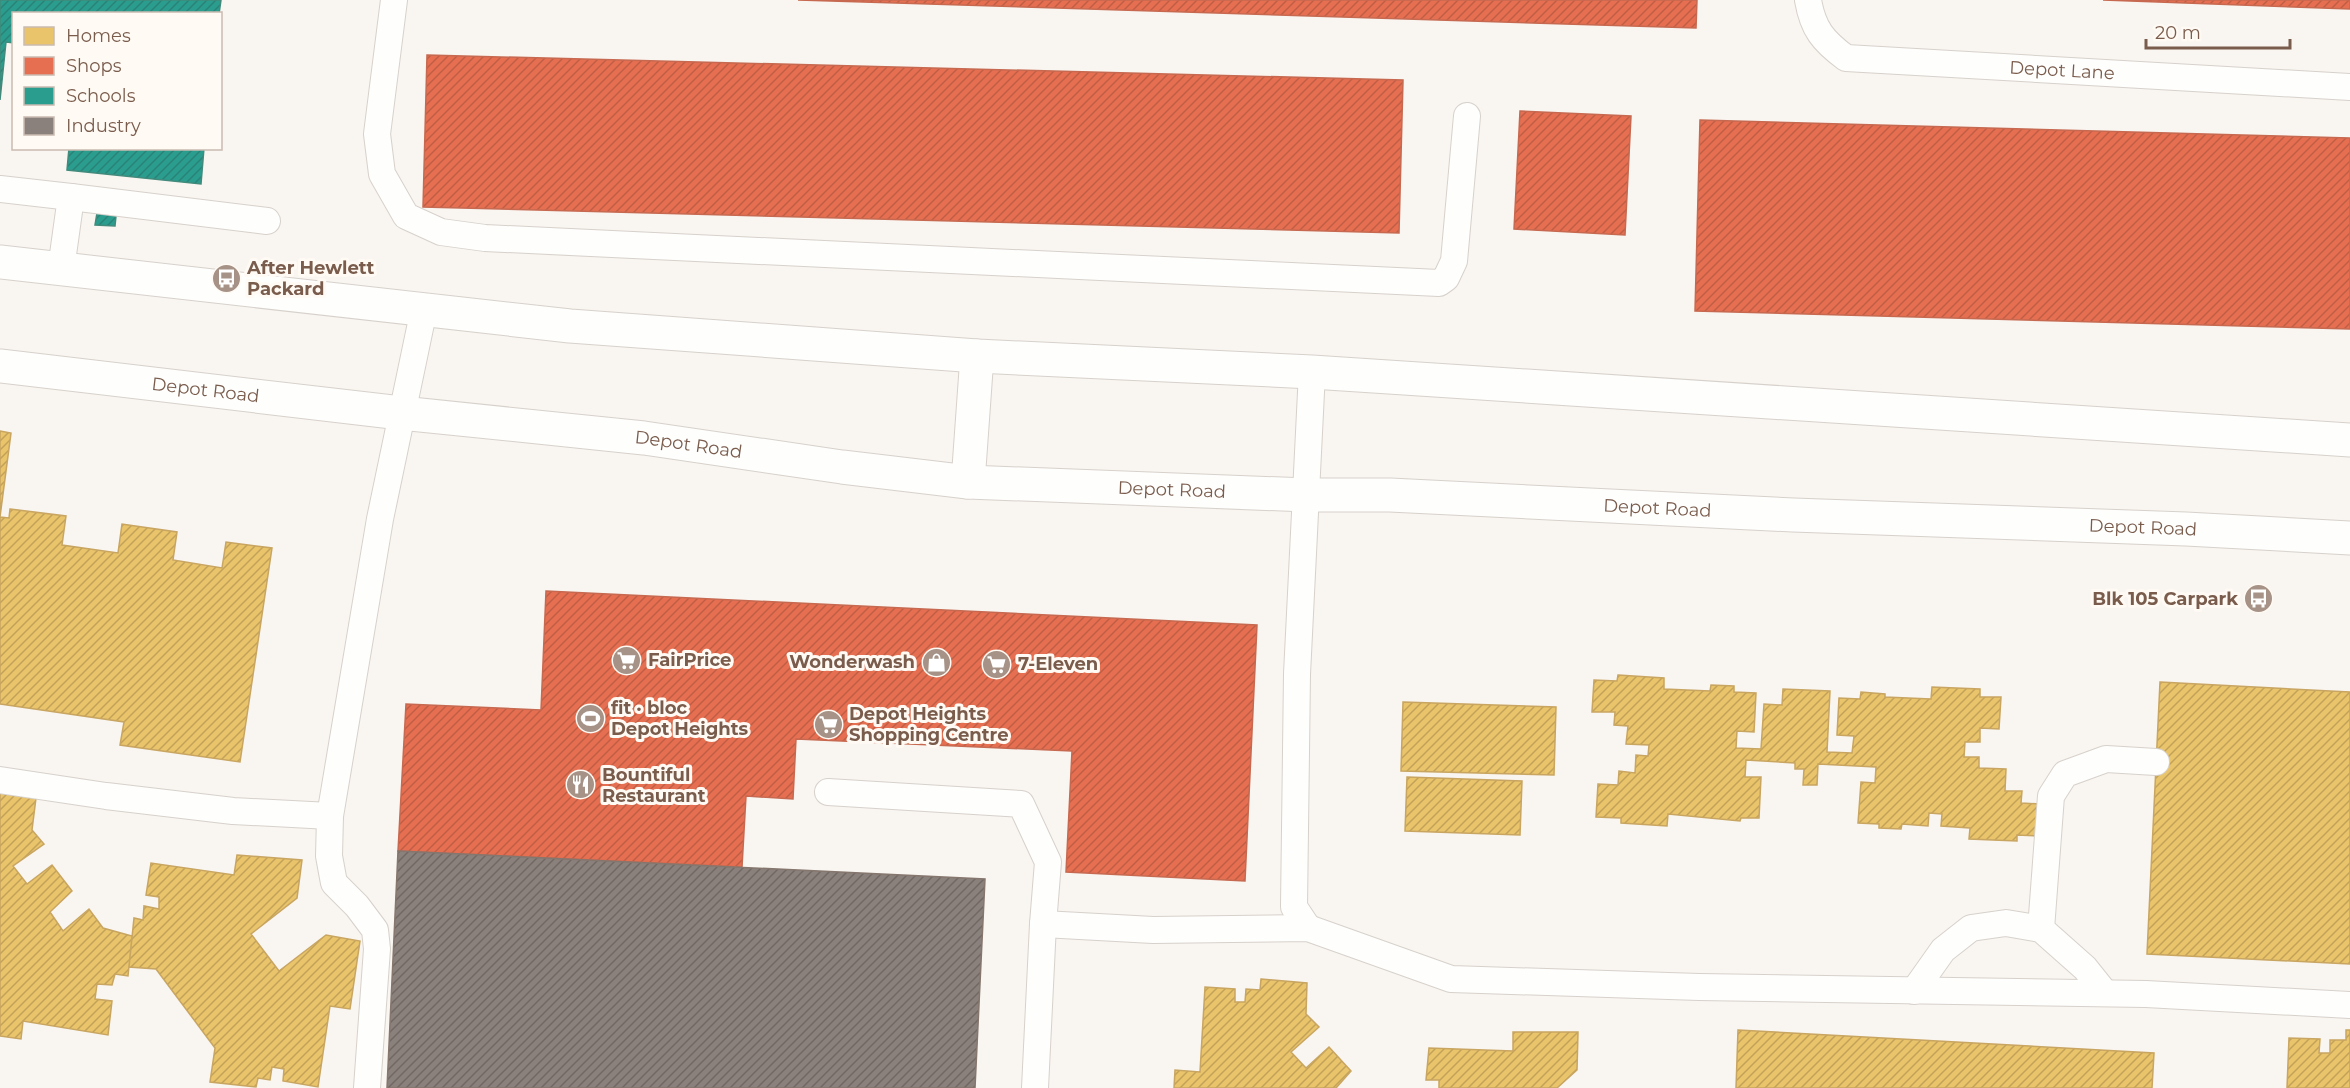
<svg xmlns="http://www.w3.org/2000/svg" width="2350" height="1088" font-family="Montserrat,sans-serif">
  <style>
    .homes { fill: url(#homes-hatch); stroke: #c8a561; stroke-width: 1.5 }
    .shops { fill: url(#shops-hatch); stroke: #c66950; stroke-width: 1.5 }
    .schools { fill: url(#schools-hatch); stroke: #428a7b; stroke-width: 1.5 }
    .industry { fill: url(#industry-hatch); stroke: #85766e; stroke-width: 1.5 }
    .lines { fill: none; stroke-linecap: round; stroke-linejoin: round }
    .service-casing { stroke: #d7d1cb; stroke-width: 28 }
    .minor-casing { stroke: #d7d1cb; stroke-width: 35 }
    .service { stroke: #fefefd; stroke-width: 26 }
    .minor { stroke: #fefefd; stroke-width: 33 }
    .labels { text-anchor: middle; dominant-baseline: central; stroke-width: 6; stroke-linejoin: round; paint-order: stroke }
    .street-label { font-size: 18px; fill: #7a5c4d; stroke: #fffaf3 }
    .poi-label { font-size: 18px; font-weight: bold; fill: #7a5c4d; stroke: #fffaf3; text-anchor: start }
  </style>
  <defs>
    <pattern id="homes-hatch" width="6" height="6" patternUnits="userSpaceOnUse" patternTransform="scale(1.5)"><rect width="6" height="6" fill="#e9c46a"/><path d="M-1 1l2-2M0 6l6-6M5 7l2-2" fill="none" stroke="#c2a259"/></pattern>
    <pattern id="shops-hatch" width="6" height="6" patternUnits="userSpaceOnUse" patternTransform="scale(1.5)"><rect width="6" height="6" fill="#e76f51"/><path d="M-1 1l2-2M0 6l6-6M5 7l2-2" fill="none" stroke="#c05e45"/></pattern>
    <pattern id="schools-hatch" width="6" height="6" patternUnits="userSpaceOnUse" patternTransform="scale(1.5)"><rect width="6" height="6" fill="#2a9d8f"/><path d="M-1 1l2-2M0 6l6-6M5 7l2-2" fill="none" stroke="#298377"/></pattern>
    <pattern id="industry-hatch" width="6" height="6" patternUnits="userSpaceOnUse" patternTransform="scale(1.5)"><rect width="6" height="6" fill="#8a817c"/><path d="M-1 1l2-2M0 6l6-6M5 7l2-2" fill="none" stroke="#716863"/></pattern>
  </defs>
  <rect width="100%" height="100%" fill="#f9f5f0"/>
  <path class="homes" d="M 0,431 L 11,433 L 0,517 Z
    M 10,509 L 66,516 L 62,545 L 118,553 L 122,524 L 177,532 L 173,560 L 222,568 L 226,542 L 272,548 L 240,762 L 120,745 L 124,722 L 0,704 L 0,517 L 9,518 Z
    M 1618,675 L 1664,678 L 1664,689 L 1710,691 L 1711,685 L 1734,686 L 1734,692 L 1756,693 L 1754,732 L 1737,731 L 1736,748 L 1761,749 L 1764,704 L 1782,705 L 1783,689 L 1830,691 L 1827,752 L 1852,753 L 1854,736 L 1837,735 L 1839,698 L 1860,699 L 1861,692 L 1885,694 L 1885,697 L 1931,699 L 1932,687 L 1980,689 L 1980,697 L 2001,697 L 1999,729 L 1980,728 L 1980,742 L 1965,742 L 1964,757 L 1979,757 L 1979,768 L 2006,769 L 2005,791 L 2022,791 L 2021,803 L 2039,804 L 2038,836 L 2017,835 L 2017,841 L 1969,839 L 1970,828 L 1941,826 L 1942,814 L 1929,813 L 1928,826 L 1902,824 L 1901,829 L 1879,828 L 1879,824 L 1858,823 L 1861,782 L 1875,783 L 1876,767 L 1818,764 L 1817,785 L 1803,785 L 1804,769 L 1795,769 L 1795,763 L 1746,760 L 1745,777 L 1761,777 L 1759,818 L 1741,818 L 1740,821 L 1668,814 L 1667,826 L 1621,823 L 1621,818 L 1596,817 L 1598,784 L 1618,785 L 1619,771 L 1635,773 L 1636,755 L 1648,756 L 1649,745 L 1626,744 L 1628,726 L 1614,725 L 1615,712 L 1592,712 L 1594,680 L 1617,681 Z
    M 2160,682 L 2350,692 L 2350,964 L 2147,954 Z
    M 1403,702 L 1556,707 L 1554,775 L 1401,771 Z
    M 1407,777 L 1522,781 L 1520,835 L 1405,831 Z
    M 0,793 L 36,798 L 32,830 L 44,844 L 13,866 L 27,884 L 52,865 L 72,891 L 50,912 L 63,931 L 89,909 L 103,928 L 132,936 L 128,976 L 115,974 L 112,985 L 97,984 L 95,999 L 112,1001 L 108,1035 L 23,1021 L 21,1039 L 0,1036 Z
    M 237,855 L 302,860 L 297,898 L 251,934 L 279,971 L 326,935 L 360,941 L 350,1009 L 330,1006 L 318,1087 L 283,1081 L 284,1069 L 272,1067 L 270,1080 L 258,1078 L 256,1087 L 210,1082 L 215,1048 L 156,969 L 129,967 L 134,918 L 143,920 L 144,906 L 159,909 L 159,897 L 146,895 L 151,863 L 234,875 Z
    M 1261,979 L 1307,983 L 1306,1014 L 1319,1027 L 1291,1052 L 1306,1068 L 1329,1047 L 1351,1071 L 1336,1088 L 1174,1088 L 1175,1070 L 1200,1072 L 1205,987 L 1235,989 L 1235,1002 L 1245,1002 L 1246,989 L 1260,990 Z
    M 1738,1030 L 2154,1053 L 2152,1088 L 1736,1088 Z
    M 2346,1030 L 2350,1030 L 2350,1088 L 2287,1088 L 2289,1038 L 2320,1039 L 2319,1053 L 2330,1053 L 2330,1040 L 2346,1040 Z
    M 1513,1032 L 1578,1032 L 1577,1070 L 1557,1088 L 1439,1088 L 1439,1080 L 1426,1080 L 1429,1048 L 1513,1051 Z"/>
  <path class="shops" d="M 798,0 L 1697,0 L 1696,28 Z
    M 2103,0 L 2350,0 L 2350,9 Z
    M 427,55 L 1403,80 L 1399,233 L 423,207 Z
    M 1520,111 L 1631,116 L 1625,235 L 1514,229 Z
    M 1700,120 L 2350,138 L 2350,329 L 1695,311 Z
    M 546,591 L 1257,625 L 1245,881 L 1066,872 L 1072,751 L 796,739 L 793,799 L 746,796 L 742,867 L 398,851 L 406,704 L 541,710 Z"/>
  <path class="schools" d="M 0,0 L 221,0 L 219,14 L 14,14 L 14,43 L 6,42 L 0,100 Z
    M 69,148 L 204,148 L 201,184 L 67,170 Z
    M 97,213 L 116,216 L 115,226 L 95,225 Z"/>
  <path class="industry" d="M 398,851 L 985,879 L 975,1088 L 387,1088 Z"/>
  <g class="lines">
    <defs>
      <g id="service">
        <path d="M 394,0 L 377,134 L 382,174 L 406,216 L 441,232 L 485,238 L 1439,283 L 1446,278 L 1454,261 L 1467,116"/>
        <path id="s1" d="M 1808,0 C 1813,29 1823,41 1846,58 L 2350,87"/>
        <path d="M 0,189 L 71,197 L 61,269"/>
        <path d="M 71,197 L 267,221"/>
        <path d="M 0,780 L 106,796 L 233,811 L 330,816"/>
        <path d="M 828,792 L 1021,804 L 1048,862 L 1043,924 L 1035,1088"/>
        <path d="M 1043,924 L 1153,930 L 1308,928 L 1451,979 L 1699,987 L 2146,994 L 2350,1005"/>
        <path d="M 1308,928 L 1294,907 L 1297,674 L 1312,372"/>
        <path d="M 2041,929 L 2051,796 L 2065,774 L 2106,759 L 2156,762"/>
        <path d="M 1914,991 L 1943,950 L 1971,928 L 2006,923 L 2041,929 L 2085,968 L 2105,993"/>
        <path d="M 367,1088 L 377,949 L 375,930 L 357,906 L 334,883 L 329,856 L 330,816 L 380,519 L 424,309"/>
      </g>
      <g id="minor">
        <path d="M 0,262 L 570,326 L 977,356 L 1312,372 L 2350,440"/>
        <path id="s2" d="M 0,366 L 401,413 L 644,438 L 842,467 L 968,482 L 1307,495 L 1390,495 L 1793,515 L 2186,529 L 2350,538"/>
        <path d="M 968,482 L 977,356"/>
      </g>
    </defs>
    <use href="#service" class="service-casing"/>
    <use href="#minor" class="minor-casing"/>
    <use href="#service" class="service"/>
    <use href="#minor" class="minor"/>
  </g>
  <defs>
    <symbol id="bus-disc" viewBox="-11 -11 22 22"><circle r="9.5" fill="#a69286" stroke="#fffaf3"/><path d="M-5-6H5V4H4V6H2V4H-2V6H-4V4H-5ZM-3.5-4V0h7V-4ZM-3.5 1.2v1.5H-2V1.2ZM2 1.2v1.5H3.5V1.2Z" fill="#fff"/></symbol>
    <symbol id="supermarket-disc" viewBox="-11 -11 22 22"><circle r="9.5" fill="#a69286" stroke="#fffaf3"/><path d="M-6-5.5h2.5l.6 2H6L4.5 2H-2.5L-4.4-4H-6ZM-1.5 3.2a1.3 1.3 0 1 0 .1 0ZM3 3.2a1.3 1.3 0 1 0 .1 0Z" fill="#fff"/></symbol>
    <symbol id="shop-disc" viewBox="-11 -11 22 22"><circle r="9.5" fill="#a69286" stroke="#fffaf3"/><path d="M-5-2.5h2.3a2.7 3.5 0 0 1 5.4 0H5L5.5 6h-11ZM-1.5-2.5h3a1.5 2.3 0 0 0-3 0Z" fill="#fff"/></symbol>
    <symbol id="stadium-disc" viewBox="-11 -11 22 22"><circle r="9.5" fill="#a69286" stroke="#fffaf3"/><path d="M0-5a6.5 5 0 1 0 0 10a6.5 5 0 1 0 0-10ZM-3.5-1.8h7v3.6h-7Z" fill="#fff"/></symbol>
    <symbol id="restaurant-disc" viewBox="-11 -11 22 22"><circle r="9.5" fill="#a69286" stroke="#fffaf3"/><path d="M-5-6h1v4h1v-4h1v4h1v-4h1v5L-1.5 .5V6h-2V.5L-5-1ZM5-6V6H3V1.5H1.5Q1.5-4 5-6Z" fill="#fff"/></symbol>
  </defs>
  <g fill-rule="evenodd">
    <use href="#bus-disc" x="210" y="262" width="33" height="33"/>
    <use href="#bus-disc" x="2242" y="582" width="33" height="33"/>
    <use href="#supermarket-disc" x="610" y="644" width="33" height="33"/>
    <use href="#shop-disc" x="920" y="646" width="33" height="33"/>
    <use href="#supermarket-disc" x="980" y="648" width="33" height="33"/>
    <use href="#stadium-disc" x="574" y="702" width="33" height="33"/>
    <use href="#supermarket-disc" x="812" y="708" width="33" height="33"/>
    <use href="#restaurant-disc" x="564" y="768" width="33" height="33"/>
  </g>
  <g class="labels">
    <g class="street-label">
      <text stroke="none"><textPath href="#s1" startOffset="288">Depot Lane</textPath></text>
      <text stroke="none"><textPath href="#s2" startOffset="207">Depot Road</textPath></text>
      <text stroke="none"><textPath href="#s2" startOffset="693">Depot Road</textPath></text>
      <text stroke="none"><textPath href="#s2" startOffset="1179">Depot Road</textPath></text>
      <text stroke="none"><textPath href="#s2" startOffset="1665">Depot Road</textPath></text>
      <text stroke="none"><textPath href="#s2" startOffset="2151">Depot Road</textPath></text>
    </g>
    <g class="poi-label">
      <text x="247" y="268">After Hewlett<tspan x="247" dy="21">Packard</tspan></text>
      <text x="2238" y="599" text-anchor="end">Blk 105 Carpark</text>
      <text x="648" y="660">FairPrice</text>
      <text x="915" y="662" text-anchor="end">Wonderwash</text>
      <text x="1018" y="664">7-Eleven</text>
      <text x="611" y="708">fit · bloc<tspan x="611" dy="21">Depot Heights</tspan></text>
      <text x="849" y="714">Depot Heights<tspan x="849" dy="21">Shopping Centre</tspan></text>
      <text x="602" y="775">Bountiful<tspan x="602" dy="21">Restaurant</tspan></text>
    </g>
  </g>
  <rect x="12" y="12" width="210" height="138" fill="#fffaf3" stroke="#cabbb1" stroke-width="1.5"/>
  <rect x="24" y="27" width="30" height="18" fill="#e9c46a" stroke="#cabbb1" stroke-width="1.5"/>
  <text x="66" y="42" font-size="18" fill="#7a5c4d">Homes</text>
  <rect x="24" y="57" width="30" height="18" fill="#e76f51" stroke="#cabbb1" stroke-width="1.5"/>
  <text x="66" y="72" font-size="18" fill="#7a5c4d">Shops</text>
  <rect x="24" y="87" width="30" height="18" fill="#2a9d8f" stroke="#cabbb1" stroke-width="1.5"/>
  <text x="66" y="102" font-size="18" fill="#7a5c4d">Schools</text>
  <rect x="24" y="117" width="30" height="18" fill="#8a817c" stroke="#cabbb1" stroke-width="1.5"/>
  <text x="66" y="132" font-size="18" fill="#7a5c4d">Industry</text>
  <path d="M2146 39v9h144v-9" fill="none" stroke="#7a5c4d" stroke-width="3"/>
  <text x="2155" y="39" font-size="18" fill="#7a5c4d" stroke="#fffaf3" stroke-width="4.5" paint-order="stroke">20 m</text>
</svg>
